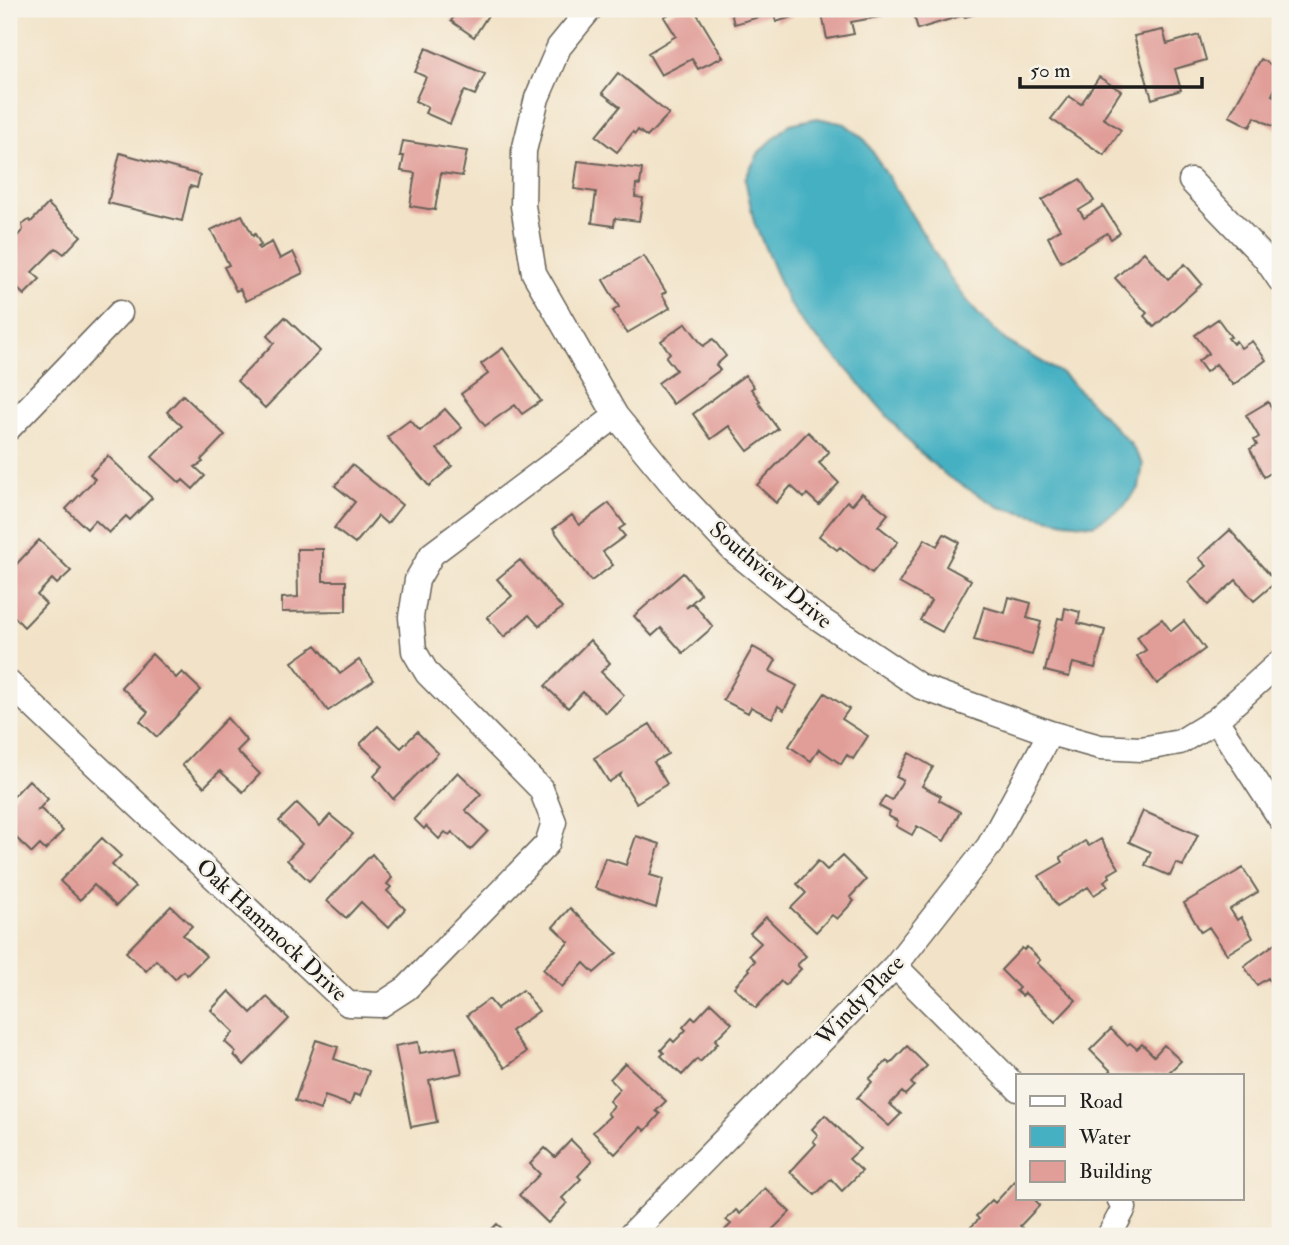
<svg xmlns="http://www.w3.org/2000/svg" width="1289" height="1245" font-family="'IM FELL Double Pica',serif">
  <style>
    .water { fill: #44b0c2; stroke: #30666f; stroke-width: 2 }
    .building { fill: #e19e99 }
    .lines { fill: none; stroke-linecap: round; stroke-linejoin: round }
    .minor-casing { stroke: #676258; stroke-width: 27 }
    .minor { stroke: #fff; stroke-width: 24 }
    .labels { text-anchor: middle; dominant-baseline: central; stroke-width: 5; stroke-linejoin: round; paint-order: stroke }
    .street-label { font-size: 23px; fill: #1c1c1c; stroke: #f7f3e8 }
  </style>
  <rect width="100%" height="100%" fill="#f7f3e8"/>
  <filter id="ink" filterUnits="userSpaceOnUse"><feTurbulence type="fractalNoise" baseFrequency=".0143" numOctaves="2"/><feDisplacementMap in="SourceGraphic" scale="14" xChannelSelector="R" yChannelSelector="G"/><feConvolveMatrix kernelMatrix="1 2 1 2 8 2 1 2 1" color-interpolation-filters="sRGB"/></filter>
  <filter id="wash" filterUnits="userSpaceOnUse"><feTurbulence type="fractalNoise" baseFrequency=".00686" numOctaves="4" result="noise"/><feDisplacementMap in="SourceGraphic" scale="28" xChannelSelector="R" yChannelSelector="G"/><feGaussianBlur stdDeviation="1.57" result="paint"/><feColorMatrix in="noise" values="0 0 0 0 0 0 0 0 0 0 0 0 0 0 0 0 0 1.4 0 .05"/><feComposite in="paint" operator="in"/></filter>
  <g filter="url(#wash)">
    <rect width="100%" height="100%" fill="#f2e3c8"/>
    <path class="water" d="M 817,118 L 845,124 L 866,141 L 954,284 L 978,314 L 1005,340 L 1063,374 L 1130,443 L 1143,464 L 1139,488 L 1123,507 L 1093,525 L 1065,522 L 999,507 L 948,477 L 916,449 L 837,358 L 811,333 L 788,302 L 754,222 L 745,179 L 759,152 L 790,124 Z"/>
    <g id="blocks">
      <path class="building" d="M 452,9 L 492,9 L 474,37 L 451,21 L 457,12 Z
        M 678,9 L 694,9 L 723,57 L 698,69 L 692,59 L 661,75 L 648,53 L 676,36 L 664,17 Z
        M 730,9 L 790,9 L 792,17 L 776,22 L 774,13 L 734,24 Z
        M 821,9 L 882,9 L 884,16 L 851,22 L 854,34 L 827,39 Z
        M 912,9 L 977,9 L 979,13 L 965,17 L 964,15 L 918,29 Z
        M 1163,30 L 1167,44 L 1199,35 L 1206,60 L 1175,69 L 1181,90 L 1152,99 L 1134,36 Z
        M 426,48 L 485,74 L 475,95 L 465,91 L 462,95 L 450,124 L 425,113 L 428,107 L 415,101 L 426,77 L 415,72 Z
        M 1261,59 L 1280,70 L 1280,79 L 1272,95 L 1280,99 L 1280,130 L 1255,117 L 1250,127 L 1229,116 Z
        M 618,73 L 669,114 L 647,137 L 638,130 L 635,134 L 633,132 L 617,152 L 596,136 L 620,107 L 602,93 Z
        M 1099,77 L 1121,91 L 1103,118 L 1121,130 L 1104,155 L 1051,119 L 1069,96 L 1081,104 Z
        M 403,141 L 467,151 L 462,176 L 441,173 L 435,210 L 410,206 L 415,173 L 401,171 L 404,156 L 400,156 Z
        M 120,153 L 200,175 L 197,188 L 190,186 L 182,221 L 108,203 Z
        M 578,161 L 642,169 L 640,185 L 636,184 L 635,197 L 643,198 L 639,221 L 615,218 L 614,226 L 592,223 L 596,192 L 574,189 Z
        M 1080,179 L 1094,201 L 1079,210 L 1084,218 L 1103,206 L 1120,233 L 1111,239 L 1107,233 L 1061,262 L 1048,237 L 1060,229 L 1042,200 Z
        M 48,204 L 81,236 L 64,254 L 56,248 L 32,272 L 40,279 L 24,295 L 9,280 L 9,245 L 23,230 L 22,225 L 29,220 L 31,222 Z
        M 242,215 L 253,236 L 255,234 L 261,245 L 258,247 L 259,249 L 272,242 L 280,259 L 293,252 L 303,273 L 246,301 L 240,289 L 236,291 L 224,267 L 229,265 L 211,230 Z
        M 1144,252 L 1168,279 L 1185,264 L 1202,284 L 1154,327 L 1144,316 L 1147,313 L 1115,278 Z
        M 644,256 L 666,292 L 662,294 L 670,308 L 627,333 L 613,311 L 619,307 L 603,280 Z
        M 285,317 L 320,351 L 265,408 L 237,381 L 274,343 L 267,336 Z
        M 1218,319 L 1231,337 L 1228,338 L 1233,344 L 1236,341 L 1241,348 L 1252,341 L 1266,360 L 1233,385 L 1216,364 L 1206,372 L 1198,361 L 1209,353 L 1195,335 Z
        M 686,323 L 703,346 L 713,339 L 726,356 L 716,365 L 720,370 L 673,404 L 658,383 L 676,370 L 666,357 L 670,353 L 661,341 Z
        M 503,348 L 541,401 L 522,414 L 515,405 L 485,426 L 461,394 L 488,374 L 481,364 Z
        M 745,375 L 754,387 L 751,389 L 760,401 L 758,402 L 778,429 L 748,451 L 729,426 L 711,439 L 693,414 Z
        M 183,395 L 225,435 L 201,460 L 203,462 L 195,467 L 205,476 L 193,489 L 183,480 L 180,483 L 152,457 L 182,426 L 167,412 Z
        M 1268,402 L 1280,423 L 1280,467 L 1264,477 L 1250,449 L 1257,445 L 1254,440 L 1259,437 L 1246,415 Z
        M 445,409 L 462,428 L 437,449 L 452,466 L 429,486 L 387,437 L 410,420 L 420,431 Z
        M 808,432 L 829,452 L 819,463 L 839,483 L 819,505 L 807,494 L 804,498 L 791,486 L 776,503 L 757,485 Z
        M 108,456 L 152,498 L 130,520 L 126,516 L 109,533 L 95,520 L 87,529 L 66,509 L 95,479 L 90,474 Z
        M 352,465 L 402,505 L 387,524 L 378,516 L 355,544 L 334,528 L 355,502 L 335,486 Z
        M 862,493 L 888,514 L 878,526 L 898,542 L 872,573 L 840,547 L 837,550 L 819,536 L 847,501 L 852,505 Z
        M 609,503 L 625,525 L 619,529 L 625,536 L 603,552 L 613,565 L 591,581 L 553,529 L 572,515 L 579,525 Z
        M 1230,530 L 1276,582 L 1254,601 L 1236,580 L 1208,605 L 1188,582 L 1207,566 L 1199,558 Z
        M 944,534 L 959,542 L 946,566 L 971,580 L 942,632 L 920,620 L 931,601 L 899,583 L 925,539 L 937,546 Z
        M 39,540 L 71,571 L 57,584 L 52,579 L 37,595 L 46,604 L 24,627 L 9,611 L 9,568 L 11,570 Z
        M 297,549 L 323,549 L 323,581 L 346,581 L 346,611 L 282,612 L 282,598 L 298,597 Z
        M 520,560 L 562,608 L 539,626 L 529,615 L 504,637 L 487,617 L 512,596 L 497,579 Z
        M 683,573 L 701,594 L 686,608 L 693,603 L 713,627 L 683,653 L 661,628 L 652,636 L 634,616 Z
        M 1009,597 L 1031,603 L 1027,618 L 1041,622 L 1032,655 L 974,640 L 984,607 L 1005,613 Z
        M 1065,608 L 1080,612 L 1078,623 L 1105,630 L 1095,668 L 1073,663 L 1069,677 L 1045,671 L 1058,618 L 1063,619 Z
        M 1162,619 L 1171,631 L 1184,621 L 1205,649 L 1157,684 L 1137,656 L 1146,650 L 1137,637 Z
        M 590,640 L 610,663 L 601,672 L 624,695 L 606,713 L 583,692 L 568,708 L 545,686 Z
        M 316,645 L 340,674 L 359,660 L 374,680 L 328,711 L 292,662 Z
        M 753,647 L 776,660 L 770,671 L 797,686 L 784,710 L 778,706 L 772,718 L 751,707 L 748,713 L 723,700 Z
        M 152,654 L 176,678 L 182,672 L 201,690 L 157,737 L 140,721 L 148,712 L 121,687 Z
        M 825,693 L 849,709 L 842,719 L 868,736 L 853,759 L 847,755 L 841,764 L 819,749 L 811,761 L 789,746 Z
        M 227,718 L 247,741 L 237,751 L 260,774 L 243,792 L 220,771 L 204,787 L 182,765 Z
        M 650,724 L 668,754 L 654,762 L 667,784 L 636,803 L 620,777 L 621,774 L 609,782 L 594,758 Z
        M 378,726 L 401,748 L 417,732 L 438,753 L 393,799 L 374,776 L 383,766 L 360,744 Z
        M 909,753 L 933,767 L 922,786 L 941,796 L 939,800 L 960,812 L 944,841 L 917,826 L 912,835 L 896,826 L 898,821 L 888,816 L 890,812 L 879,806 L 885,796 L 892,800 L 903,780 L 896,777 Z
        M 458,772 L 481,794 L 465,810 L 488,831 L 470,850 L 452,832 L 449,835 L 445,832 L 439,839 L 426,826 L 424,829 L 414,819 Z
        M 29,780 L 48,799 L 38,810 L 41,809 L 63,831 L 45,850 L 40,845 L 32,853 L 13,835 L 9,839 L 9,801 Z
        M 297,803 L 320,826 L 330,815 L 353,834 L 309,881 L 287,860 L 302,844 L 279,821 Z
        M 1143,811 L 1198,835 L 1183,866 L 1176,863 L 1170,876 L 1145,865 L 1151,852 L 1129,842 Z
        M 636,836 L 660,844 L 650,875 L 663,879 L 656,908 L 595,888 L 605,858 L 626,865 Z
        M 102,838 L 121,856 L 112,865 L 135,887 L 116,906 L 94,885 L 80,900 L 60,881 Z
        M 1101,839 L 1119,868 L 1109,874 L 1110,877 L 1104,881 L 1108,886 L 1094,895 L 1088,887 L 1057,906 L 1039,876 L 1063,862 L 1060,857 L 1085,841 L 1089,846 Z
        M 372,854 L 392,878 L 387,884 L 391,887 L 387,891 L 405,909 L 388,928 L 361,902 L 346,918 L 327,901 Z
        M 842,856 L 866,880 L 850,897 L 854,901 L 837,919 L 832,915 L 816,932 L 791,908 L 806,893 L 797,884 L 818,861 L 827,870 Z
        M 1243,868 L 1258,892 L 1230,909 L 1237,920 L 1241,917 L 1253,938 L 1227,954 L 1209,927 L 1201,932 L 1184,903 Z
        M 171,906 L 192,926 L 183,935 L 206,956 L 187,975 L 183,971 L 175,979 L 156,960 L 146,971 L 126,952 Z
        M 570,908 L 617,953 L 594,973 L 584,963 L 562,987 L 543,969 L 569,942 L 553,927 Z
        M 766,917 L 806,956 L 797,965 L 801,969 L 785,985 L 781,981 L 756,1008 L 734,987 L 750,970 L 748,968 L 755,961 L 749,955 L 761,943 L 750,933 Z
        M 1280,940 L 1280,994 L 1268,978 L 1257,985 L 1244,966 Z
        M 1027,947 L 1040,960 L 1037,963 L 1076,1000 L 1055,1022 L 1025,993 L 1022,996 L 1016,991 L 1019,988 L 1001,970 L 1022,948 L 1024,950 Z
        M 523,990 L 539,1011 L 511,1031 L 526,1052 L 505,1068 L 467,1015 L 489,999 L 498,1010 L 497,1008 Z
        M 229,991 L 251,1013 L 267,997 L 289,1019 L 244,1065 L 234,1055 L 236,1052 L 225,1042 L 234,1032 L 211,1010 Z
        M 711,1003 L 732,1023 L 715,1040 L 718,1043 L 700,1062 L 697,1059 L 682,1075 L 661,1056 L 664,1053 L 661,1050 L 671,1039 L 674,1042 L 686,1030 L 683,1027 L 692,1017 L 695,1020 Z
        M 1111,1029 L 1127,1045 L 1130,1043 L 1137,1049 L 1142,1044 L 1154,1056 L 1164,1045 L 1181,1061 L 1166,1075 L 1115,1075 L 1090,1050 Z
        M 316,1040 L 338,1047 L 334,1059 L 369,1071 L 360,1096 L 354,1094 L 350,1105 L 325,1096 L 320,1110 L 295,1101 Z
        M 418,1042 L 420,1053 L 456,1047 L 462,1073 L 429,1080 L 437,1122 L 411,1127 L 395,1046 Z
        M 907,1046 L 927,1066 L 911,1083 L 914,1086 L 905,1095 L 902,1092 L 890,1104 L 901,1114 L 889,1126 L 857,1098 L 872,1082 L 869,1079 L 887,1061 L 890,1064 Z
        M 625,1063 L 666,1101 L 656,1111 L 660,1114 L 645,1131 L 641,1127 L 615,1154 L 593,1132 L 610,1116 L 607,1113 L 614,1106 L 609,1101 L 620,1089 L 610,1079 Z
        M 825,1115 L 860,1149 L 849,1159 L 862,1171 L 842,1191 L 831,1179 L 815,1195 L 790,1172 L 816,1144 L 813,1141 L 818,1135 L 812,1129 Z
        M 571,1140 L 592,1161 L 578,1176 L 581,1179 L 562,1198 L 567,1203 L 548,1223 L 519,1195 L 540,1174 L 530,1164 L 545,1148 L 555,1157 Z
        M 1015,1181 L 1018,1183 L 1018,1198 L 1033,1198 L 1040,1205 L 1020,1226 L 1025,1230 L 1020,1236 L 1013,1233 L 1010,1236 L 962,1236 L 979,1219 L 976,1216 L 992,1200 L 995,1203 Z
        M 765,1188 L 790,1212 L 766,1236 L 719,1236 L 731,1224 L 726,1220 L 736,1210 L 740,1214 Z
        M 497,1224 L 510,1236 L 484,1236 L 488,1233 Z"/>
    </g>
  </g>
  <g filter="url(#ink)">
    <use href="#blocks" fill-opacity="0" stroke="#676258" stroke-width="2"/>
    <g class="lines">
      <defs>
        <path id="minor" d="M 590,9 L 559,47 L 537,98 L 524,151 L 523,206 L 534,273 L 616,416 L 682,496 L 733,550 L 811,613 L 921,687 L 1050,733 L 1100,747 L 1141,749 L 1180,742 L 1216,720 L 1280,662
          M 1191,181 L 1265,258 L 1280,280
          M 9,428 L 120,313
          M 9,683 L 348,1004 L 381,1005 L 407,988 L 547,844 L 554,822 L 541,789 L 427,673 L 414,651 L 411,617 L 417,580 L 432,554 L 616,416
          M 1216,720 L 1280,818
          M 895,966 L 1018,1089
          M 630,1236 L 895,966 L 989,846 L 1050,733
          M 1109,1236 L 1124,1208 L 1119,1198"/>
      </defs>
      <use href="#minor" class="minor-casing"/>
      <use href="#minor" class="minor"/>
    </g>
  </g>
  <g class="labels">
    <g class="street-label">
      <text transform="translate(771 575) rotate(40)">Southview Drive</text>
      <text transform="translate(272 930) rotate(43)">Oak Hammock Drive</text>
      <text transform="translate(860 1000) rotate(-46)">Windy Place</text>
    </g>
  </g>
  <rect width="1289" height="1245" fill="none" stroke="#f7f3e8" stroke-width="35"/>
  <rect x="1016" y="1074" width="228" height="126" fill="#f7f3e8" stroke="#9f9d96" stroke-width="2"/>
  <rect x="1030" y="1096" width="35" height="10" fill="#ffffff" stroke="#9f9d96" stroke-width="2"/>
  <text x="1079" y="1108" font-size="21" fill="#1c1c1c">Road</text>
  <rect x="1030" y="1126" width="35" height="21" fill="#44b0c2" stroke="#9f9d96" stroke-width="2"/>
  <text x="1079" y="1144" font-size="21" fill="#1c1c1c">Water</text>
  <rect x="1030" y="1161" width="35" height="21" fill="#e19e99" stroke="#9f9d96" stroke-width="2"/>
  <text x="1079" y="1178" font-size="21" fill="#1c1c1c">Building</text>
  <path d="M1020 77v10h182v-10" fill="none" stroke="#1c1c1c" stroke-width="3.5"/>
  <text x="1030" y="77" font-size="21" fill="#1c1c1c" stroke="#f7f3e8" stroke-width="5" paint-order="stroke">50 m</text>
</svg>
